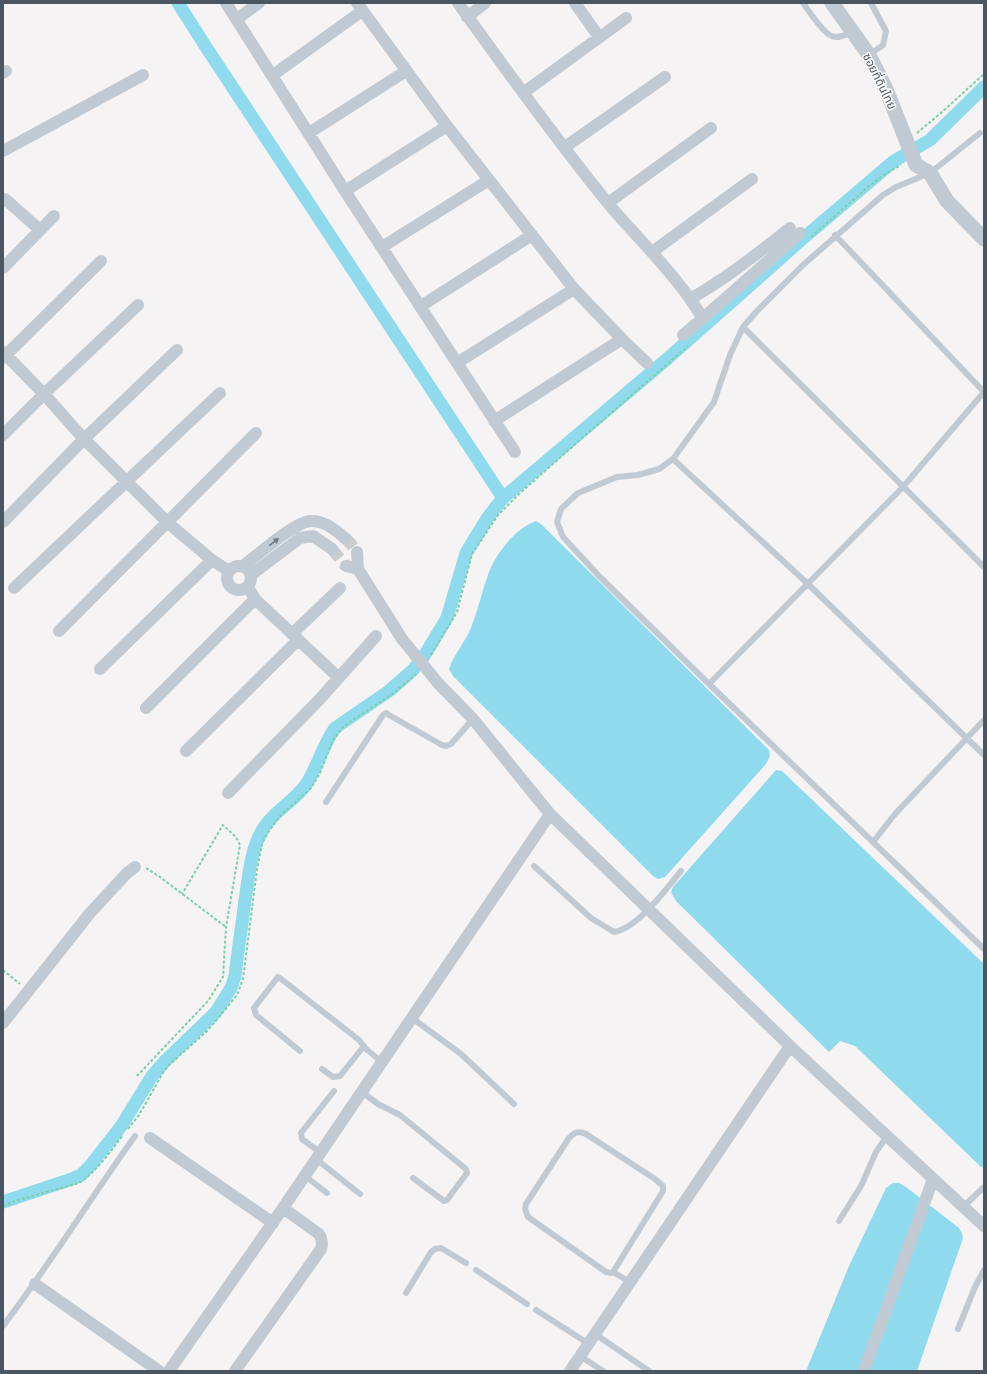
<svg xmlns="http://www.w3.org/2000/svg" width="987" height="1374" font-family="'Titillium Web','Noto Sans Thai',sans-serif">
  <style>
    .water { fill: #90daee }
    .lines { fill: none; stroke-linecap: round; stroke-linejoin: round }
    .canal { stroke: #90daee; stroke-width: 13 }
    .minor-tunnel { stroke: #caccce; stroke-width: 12; stroke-dasharray: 12 6; stroke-linecap: butt }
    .path { stroke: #7ad0a6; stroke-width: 2; stroke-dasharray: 3 2; stroke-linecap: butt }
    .service { stroke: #c1cad2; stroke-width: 6 }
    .minor { stroke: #c1cad2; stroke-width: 12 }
    .tertiary { stroke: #c1cad2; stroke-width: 15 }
    .oneway { fill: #6e7983 }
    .labels { text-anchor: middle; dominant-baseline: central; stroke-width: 3; stroke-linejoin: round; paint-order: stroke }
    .street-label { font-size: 12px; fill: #4a5661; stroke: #fff }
  </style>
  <rect width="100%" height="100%" fill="#f5f3f3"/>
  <path class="water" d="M 536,521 L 542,525 L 769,750 L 770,756 L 766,764 L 665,877 L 658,879 L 653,876 L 453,676 L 449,669 C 454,654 465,642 471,628 C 478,610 482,591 489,572 C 497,552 515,529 536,521 Z
    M 776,770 L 782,771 L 984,964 L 984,1168 L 980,1166 L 855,1046 L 840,1041 L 829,1052 L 676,901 L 671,892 L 673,887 Z
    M 893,1183 L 899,1183 L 906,1187 L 959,1228 L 962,1233 L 963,1238 L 917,1371 L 806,1371 L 849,1266 L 886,1188 Z"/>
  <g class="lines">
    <path class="canal" d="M 178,3 L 206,47 L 503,498
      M 3,1202 L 72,1179 L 81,1175 L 90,1166 L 122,1125 L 152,1076 L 164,1062 L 216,1012 L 231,988 L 235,976 C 238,950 242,925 245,900 C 249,876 250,850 263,829 C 274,810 296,801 307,783 C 318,765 323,745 335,728 L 389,691 L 413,670 L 424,656 L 447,618 L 466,553 L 488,517 L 503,498 L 667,359 L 800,241 L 894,161 L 930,140 L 984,87"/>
    <path class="minor-tunnel" d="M 345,538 L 351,544 L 357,552
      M 332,549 L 346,566"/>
    <path class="path" d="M 917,133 L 942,112 L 984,74
      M 811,237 L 868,187 L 885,174 L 901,165
      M 431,655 L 457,612 L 472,554 L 498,515 L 519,494 L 572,447 L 688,346
      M 146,868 L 160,877 L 226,927
      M 3,970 L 20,984
      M 137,1076 L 208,1001 L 223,977 L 226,927 L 240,845 L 236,837 L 223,825 L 182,894
      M 128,1129 L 139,1115 L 164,1071 L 169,1065 L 206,1032 L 215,1022 L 237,995 L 243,979 L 257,869 L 262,844 L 267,834 L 280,816 L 311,788 L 320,773 L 333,740 L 344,726 L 395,692 L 416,674
      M 3,1206 L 18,1200 L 79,1183 C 97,1171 110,1152 123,1135"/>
    <path class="service" d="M 803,3 C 809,11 823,33 832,36 C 838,39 847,34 853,32
      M 869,55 L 883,45 L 886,31 L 871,3
      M 980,133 L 930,173 L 896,187 L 883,195 L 803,265 L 757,311 L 743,327 L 730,355 L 714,402 L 673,459 L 659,469 L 638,475 L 617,477 L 578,493 L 561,509 L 557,522 L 563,537 L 599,576 L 709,684 L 984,949
      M 835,235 L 984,392
      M 743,327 L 984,567
      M 673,459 L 808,584 L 984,755
      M 709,684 L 903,487 L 984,392
      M 326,802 L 383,715 L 386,713 L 389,715 L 442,745 L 446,746 L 451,744 L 473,719
      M 873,842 L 895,814 L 984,720
      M 534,866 L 591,918 L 614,932 C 638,928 666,889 681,871
      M 412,1018 L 461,1054 L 514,1104
      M 300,1051 L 256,1015 L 254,1008 L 278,977 L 280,978 L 359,1040 L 366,1049 L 382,1062
      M 322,1069 L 333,1077 L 340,1076 L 364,1046
      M 362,1092 L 378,1104 L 400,1115 L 466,1169 L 467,1173 L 447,1200 L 444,1201 L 413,1178
      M 321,1153 L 302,1139 L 301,1133 L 334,1091
      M 316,1159 L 360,1194
      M 305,1176 L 327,1193
      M 963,1207 L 984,1187
      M 839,1221 L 861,1186 L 876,1152 L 887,1136
      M 476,1270 L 527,1304
      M 613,1272 L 663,1191 L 663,1186 L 655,1179 L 586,1134 C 578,1130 574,1133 569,1138 L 526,1204 L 525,1209 L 528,1217 L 606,1272 L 611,1273 L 613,1272 L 630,1282
      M 406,1293 L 431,1252 L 435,1249 L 441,1248 L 466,1263
      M 536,1310 L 589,1344
      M 3,1326 C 50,1264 90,1199 135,1136
      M 958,1329 L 975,1287 L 984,1270
      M 595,1334 L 649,1371
      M 580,1356 L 603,1371"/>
    <path class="minor" d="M 226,3 L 345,191 L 515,452
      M 357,3 L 447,126 L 574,289 L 622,339 L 647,363
      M 458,3 C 506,70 555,138 607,202 C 634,235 666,264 690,299 C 726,279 758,253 790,228
      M 575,3 L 599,37
      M 467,17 L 485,3
      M 237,19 L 259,3
      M 3,73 L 6,71
      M 273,75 L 362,11
      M 523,93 L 626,18
      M 309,133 L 406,71
      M 565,147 L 665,77
      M 3,151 L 143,75
      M 345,191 L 447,126
      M 5,199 L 40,230
      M 608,203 L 711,128
      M 382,247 L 489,180
      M 652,252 L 752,179
      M 3,268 L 54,216
      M 421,306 L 532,235
      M 703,318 L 800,233
      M 683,335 L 703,318 L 690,299
      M 3,352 L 44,394 L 84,439 L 167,522 L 212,560 L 229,571
      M 3,358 L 101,261
      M 457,363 L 574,289
      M 494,421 L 622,339
      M 3,435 L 44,394 L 138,305
      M 3,522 L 84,439 L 177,350
      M 357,552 L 358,569 L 402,639 L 438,683 L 473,719 L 550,814 L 790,1046 L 984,1226
      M227 578a12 12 0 1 1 24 0a12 12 0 1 1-24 0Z
      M 243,566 C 258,555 293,523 310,521 C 324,520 335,530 345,538
      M 346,566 L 358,569
      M 251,575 L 300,538 L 313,536 L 332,549
      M 248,587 L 255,599 L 339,678
      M 14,588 L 220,393
      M 59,631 L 256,433
      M 292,634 L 340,588
      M 100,669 L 212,560
      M 146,708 L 255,599
      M 186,751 L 298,640
      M 228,793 L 319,700 L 376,636
      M 3,1023 L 90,913 L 127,873 L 135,867
      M 150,1138 L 273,1223
      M 35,1284 L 159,1371
      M 169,1371 L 283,1208 L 550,814
      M 235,1371 L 321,1249 C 323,1243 322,1239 319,1234 L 283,1208
      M 570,1371 L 790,1046
      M 864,1371 L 933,1179"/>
    <path class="tertiary" d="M 832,3 L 869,55 L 886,89 L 916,165 L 930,173 L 947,201 L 984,239"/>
  </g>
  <defs><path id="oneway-solid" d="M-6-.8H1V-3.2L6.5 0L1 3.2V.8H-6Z"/></defs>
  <use class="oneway" href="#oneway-solid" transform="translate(274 542) rotate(-38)"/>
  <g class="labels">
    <g class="street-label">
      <text transform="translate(880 81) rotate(64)">ซอยที่ดินไทย</text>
    </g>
  </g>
  <rect width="987" height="1374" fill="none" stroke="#4a5661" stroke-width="8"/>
</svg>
